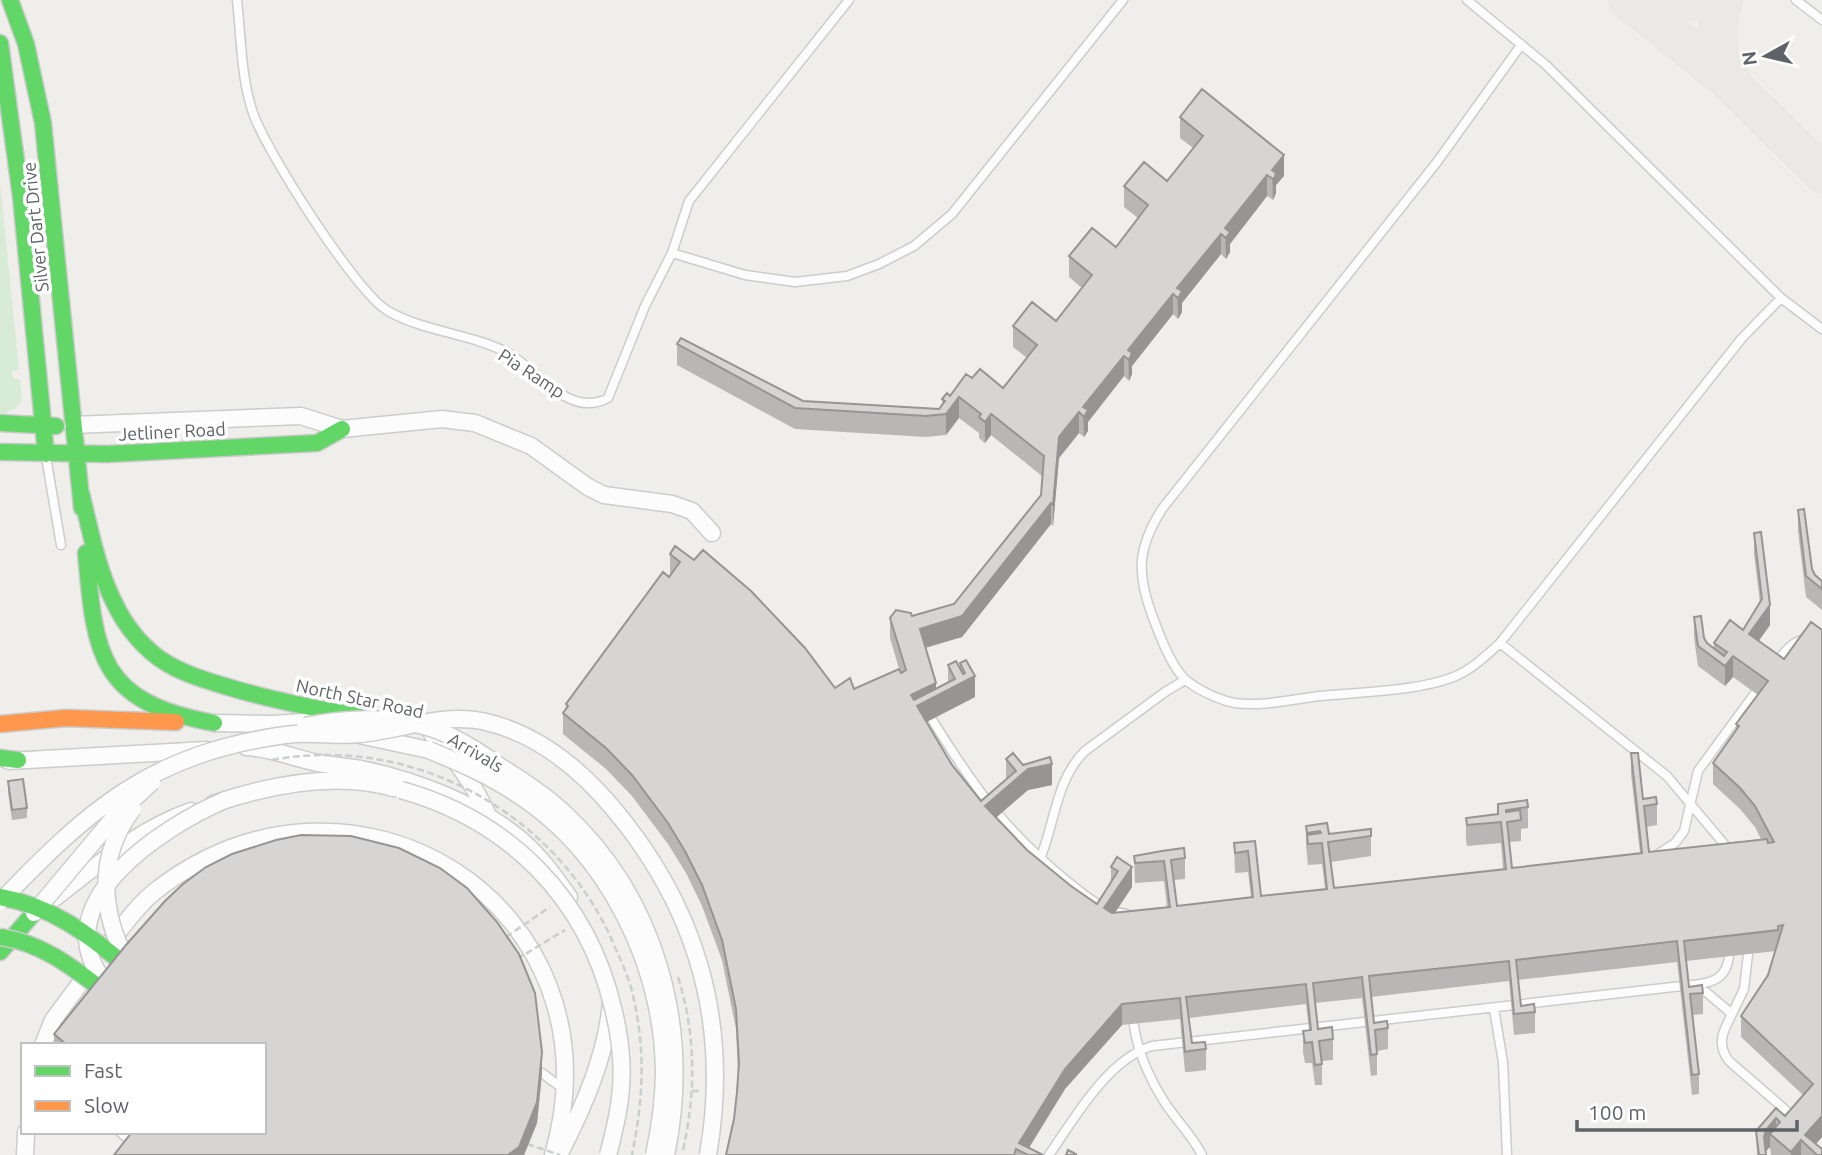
<svg xmlns="http://www.w3.org/2000/svg" width="1822" height="1155" font-family="Ubuntu,sans-serif">
  <style>
    .grass { fill: #d8ebd6 }
    .lines { fill: none; stroke-linecap: round; stroke-linejoin: round }
    .taxiway { stroke: #eae9e7; stroke-width: 40 }
    .lane-casing { stroke: #cbcccc; stroke-width: 11 }
    .street-casing { stroke: #cbcccc; stroke-width: 19 }
    .fast-casing { stroke: #cacacb; stroke-width: 19 }
    .slow-casing { stroke: #cacacb; stroke-width: 19 }
    .path { stroke: #cacfcc; stroke-width: 2.5; stroke-dasharray: 7 3.5; stroke-linecap: butt }
    .lane { stroke: #fdfcfc; stroke-width: 8 }
    .street { stroke: #fdfcfc; stroke-width: 16 }
    .fast { stroke: #63d668; stroke-width: 16 }
    .slow { stroke: #ff974d; stroke-width: 16 }
    .street-bridge-casing { stroke: #cbcccc; stroke-width: 19; stroke-linecap: butt }
    .fast-bridge-casing { stroke: #cacacb; stroke-width: 19; stroke-linecap: butt }
    .path-bridge { stroke: #cacfcc; stroke-width: 2.5; stroke-dasharray: 7 3.5; stroke-linecap: butt }
    .street-bridge { stroke: #fdfcfc; stroke-width: 16 }
    .fast-bridge { stroke: #63d668; stroke-width: 16 }
    .wall { fill: #b8b7b5 }
    .shaded-wall { fill: #969594 }
    .building { fill: #d6d5d3; stroke: #969594; stroke-width: 2 }
    .labels { text-anchor: middle; dominant-baseline: central; stroke-width: 7; stroke-linejoin: round; paint-order: stroke }
    .street-label { font-size: 18px; fill: #5f6368; stroke: #fff }
  </style>
  <rect width="100%" height="100%" fill="#efeeea"/>
  <path class="grass" d="M 0,182 L 19,369 L 12,371 L 13,378 L 20,380 L 22,401 L 16,408 L 2,415 L 0,415 Z"/>
  <g class="lines">
    <path class="taxiway" d="M 1628,0 L 1725,78 L 1822,173
      M 1641,0 L 1662,4 L 1697,0
      M 1723,0 C 1714,29 1715,62 1735,86"/>
    <defs>
      <path id="lane" d="M 237,0 C 241,36 241,76 252,110 C 263,147 357,294 388,311 C 422,331 472,334 508,353 C 538,370 569,419 608,398 L 645,306 L 672,253 L 689,201 L 849,0
        M 1467,0 L 1546,65 L 1781,298 L 1822,329
        M 1796,0 L 1822,20
        M 1521,45 L 1437,162 L 1162,509 C 1138,547 1136,572 1152,615 C 1159,633 1171,668 1187,681 C 1200,691 1219,700 1235,703 C 1262,707 1293,699 1320,696 C 1359,692 1429,691 1462,673 C 1476,666 1489,653 1500,643 L 1742,338 L 1781,298
        M 672,253 L 745,275 L 795,282 L 847,276 L 879,264 L 914,246 L 952,214 L 1123,0
        M 46,457 L 61,545
        M 1500,643 L 1667,776 L 1730,851
        M 1776,663 C 1790,644 1797,637 1822,638
        M 933,721 C 973,786 1007,833 1067,881 C 1084,895 1104,912 1127,914
        M 1658,854 L 1675,843 L 1684,831 L 1698,771 L 1761,685
        M 1040,859 C 1055,823 1056,779 1085,751 L 1165,692 L 1185,680
        M 1693,985 C 1713,983 1727,978 1729,956
        M 1494,1009 L 1503,1062 L 1507,1155
        M 1732,1014 L 1744,989 L 1748,954
        M 1134,1026 C 1138,1054 1152,1083 1167,1106 C 1179,1123 1193,1137 1202,1155
        M 542,1073 L 562,1088
        M 120,1132 L 134,1144
        M 1049,1155 C 1074,1119 1108,1059 1152,1046 L 1691,985 L 1706,992 L 1732,1014 C 1723,1031 1716,1044 1729,1061 L 1796,1119"/>
      <path id="street" d="M 73,425 L 301,416 L 342,429 L 442,419 L 475,423 L 531,446 L 588,487 L 604,495 L 672,504 L 692,511 L 712,533
        M 214,723 L 272,724 L 319,721
        M 432,734 C 456,760 475,785 489,818
        M 359,735 L 429,750
        M 246,747 C 274,748 297,760 324,764 C 336,766 349,767 361,769 C 414,780 479,804 521,840 C 540,856 555,877 569,897
        M 9,761 L 207,750
        M 213,804 C 269,785 335,771 393,788
        M 43,907 C 90,871 135,831 191,811
        M 109,944 C 123,926 137,906 154,892 C 353,735 625,906 553,1155
        M 43,1045 L 53,1020 L 88,973
        M 560,1153 C 584,1106 606,1056 611,1003
        M 25,1155 L 26,1132"/>
      <path id="fast" d="M 10,0 L 26,44 L 43,123 L 82,508
        M 0,43 L 21,197 L 46,454
        M 0,423 L 56,426
        M 0,452 L 108,454 L 317,443 L 342,429
        M 81,493 C 90,529 97,567 113,600 C 125,626 144,650 168,664 C 187,675 208,681 228,687 C 274,701 322,710 369,718
        M 86,553 C 95,657 100,702 214,723
        M 0,758 L 18,760
        M 0,952 L 33,914"/>
      <path id="slow" d="M 0,724 L 66,718 L 176,722"/>
    </defs>
    <use href="#lane" class="lane-casing"/>
    <use href="#street" class="street-casing"/>
    <use href="#fast" class="fast-casing"/>
    <use href="#slow" class="slow-casing"/>
    <path class="path" d="M 692,1091 L 700,1091"/>
    <use href="#lane" class="lane"/>
    <use href="#street" class="street"/>
    <use href="#fast" class="fast"/>
    <use href="#slow" class="slow"/>
    <defs>
      <path id="street-bridge" d="M 305,726 C 350,717 404,715 446,734 C 466,743 484,755 501,767 C 522,780 543,794 561,810 C 658,898 692,1030 666,1155
        M 429,750 C 460,763 491,776 520,796 C 609,855 662,965 664,1070 C 664,1099 660,1127 654,1155
        M 401,790 C 509,820 587,898 613,1008 C 620,1036 624,1068 620,1098 C 618,1117 613,1136 608,1155
        M 0,902 C 90,808 151,754 285,735 C 310,731 335,737 360,734 C 401,730 441,713 482,721 C 538,733 582,770 617,813 C 699,913 730,1028 708,1155
        M 34,913 L 116,815 L 152,782
        M 127,961 C 100,912 97,855 133,809
        M 105,982 C 41,904 164,826 225,800"/>
      <path id="fast-bridge" d="M 0,897 C 51,906 87,933 126,966
        M 0,937 C 42,943 72,967 105,992"/>
    </defs>
    <use href="#street-bridge" class="street-bridge-casing"/>
    <use href="#fast-bridge" class="fast-bridge-casing"/>
    <path class="path-bridge" d="M 272,760 C 411,734 553,811 611,938 C 618,954 626,971 631,987 C 646,1047 644,1095 632,1155
      M 506,937 L 550,907
      M 517,959 L 565,930
      M 678,977 C 696,1034 696,1092 683,1150
      M 527,1144 L 560,1155"/>
    <use href="#street-bridge" class="street-bridge"/>
    <use href="#fast-bridge" class="fast-bridge"/>
  </g>
  <path class="wall" d="M 1180,117 L 1284,176 L 1276,185 L 1276,193 L 1273,200 L 1267,196 L 1230,244 L 1230,252 L 1226,259 L 1221,254 L 1182,303 L 1182,312 L 1180,316 L 1178,319 L 1173,314 L 1132,366 L 1132,374 L 1129,381 L 1124,376 L 1088,422 L 1088,431 L 1084,437 L 1079,433 L 1059,458 L 1053,526 L 1051,524 L 962,637 L 926,648 L 936,688 L 948,682 L 948,665 L 960,668 L 960,663 L 966,660 L 975,697 L 926,722 L 952,765 L 981,801 L 1006,779 L 1006,759 L 1023,765 L 1052,785 L 1028,790 L 996,818 L 1027,850 L 1071,886 L 1097,904 L 1111,883 L 1111,867 L 1117,857 L 1132,887 L 1115,913 L 1167,907 L 1164,881 L 1135,883 L 1134,856 L 1185,858 L 1185,879 L 1174,880 L 1177,906 L 1251,897 L 1248,872 L 1235,873 L 1234,843 L 1255,841 L 1261,896 L 1325,889 L 1322,864 L 1308,865 L 1306,846 L 1306,826 L 1329,834 L 1371,836 L 1371,856 L 1331,862 L 1334,888 L 1503,869 L 1501,843 L 1467,846 L 1466,839 L 1466,818 L 1498,814 L 1498,804 L 1528,807 L 1528,828 L 1521,829 L 1521,841 L 1509,842 L 1512,868 L 1640,853 L 1631,774 L 1631,753 L 1643,799 L 1657,804 L 1657,825 L 1646,827 L 1649,852 L 1761,839 L 1755,827 L 1740,809 L 1713,784 L 1713,763 L 1736,730 L 1736,724 L 1758,695 L 1733,677 L 1725,686 L 1698,666 L 1694,638 L 1694,617 L 1707,643 L 1714,649 L 1714,643 L 1743,630 L 1760,603 L 1754,554 L 1754,533 L 1770,625 L 1759,641 L 1784,659 L 1822,630 L 1822,1137 L 1816,1144 L 1822,1155 L 1771,1155 L 1770,1147 L 1766,1151 L 1766,1155 L 1757,1155 L 1756,1131 L 1776,1108 L 1785,1116 L 1803,1095 L 1741,1037 L 1741,1016 L 1768,975 L 1776,951 L 1686,961 L 1689,987 L 1703,993 L 1703,1014 L 1692,1015 L 1699,1074 L 1699,1094 L 1692,1095 L 1677,962 L 1518,980 L 1521,1006 L 1535,1012 L 1535,1033 L 1514,1035 L 1509,981 L 1371,997 L 1374,1023 L 1388,1028 L 1388,1049 L 1377,1051 L 1377,1075 L 1371,1076 L 1362,998 L 1315,1003 L 1318,1029 L 1333,1039 L 1333,1060 L 1322,1061 L 1322,1085 L 1315,1085 L 1312,1063 L 1305,1063 L 1303,1052 L 1303,1031 L 1309,1030 L 1306,1004 L 1189,1018 L 1192,1043 L 1206,1049 L 1206,1070 L 1189,1072 L 1185,1072 L 1180,1019 L 1122,1025 L 1065,1089 L 1029,1148 L 1043,1155 L 726,1155 L 734,1119 L 738,1074 L 736,1029 L 722,960 L 702,906 L 686,873 L 668,844 L 632,796 L 606,769 L 563,734 L 563,713 L 566,710 L 566,704 L 670,575 L 670,554 L 835,688 L 854,689 L 900,672 L 890,638 L 890,618 L 912,616 L 954,604 L 1041,495 L 1042,476 L 991,435 L 985,443 L 979,438 L 979,433 L 959,418 L 946,435 L 926,437 L 795,429 L 677,365 L 677,344 L 803,401 L 939,409 L 942,405 L 942,399 L 950,396 L 972,378 L 1003,388 L 1027,358 L 1013,347 L 1013,326 L 1056,321 L 1082,288 L 1069,277 L 1069,256 L 1116,247 L 1138,218 L 1124,207 L 1124,186 L 1167,181 L 1193,148 L 1180,138 Z
    M 1798,510 L 1812,569 L 1815,575 L 1822,581 L 1822,610 L 1806,597 L 1798,531 Z
    M 8,781 L 27,808 L 27,818 L 12,820 L 8,792 Z
    M 301,835 L 351,836 L 399,848 L 440,868 L 467,888 L 497,922 L 519,954 L 535,993 L 542,1052 L 542,1073 L 537,1123 L 524,1155 L 114,1155 L 132,1132 L 264,1132 L 264,1045 L 54,1045 L 54,1034 L 126,945 L 165,901 L 183,884 L 206,867 L 232,854 L 276,840 Z"/>
  <path class="shaded-wall" d="M 1284,155 L 1284,176 L 1276,185 L 1276,193 L 1273,200 L 1272,170 Z
    M 1267,175 L 1267,196 L 1230,244 L 1230,252 L 1226,259 L 1225,228 Z
    M 1221,234 L 1221,254 L 1182,303 L 1182,312 L 1178,319 L 1177,288 Z
    M 1173,294 L 1173,314 L 1132,366 L 1132,374 L 1129,381 L 1128,350 Z
    M 1124,356 L 1124,376 L 1088,422 L 1088,431 L 1084,437 L 1083,407 Z
    M 959,397 L 959,418 L 946,435 L 946,414 Z
    M 1079,412 L 1079,433 L 1059,458 L 1053,526 L 1053,505 L 1059,437 Z
    M 991,414 L 991,435 L 985,443 L 985,422 Z
    M 1051,503 L 1051,524 L 962,637 L 920,649 L 920,629 L 962,616 Z
    M 1770,605 L 1770,625 L 1749,654 L 1749,634 Z
    M 1733,656 L 1733,677 L 1725,686 L 1725,666 Z
    M 975,676 L 975,697 L 917,727 L 911,695 L 936,683 L 936,696 Z
    M 1052,764 L 1052,785 L 1028,790 L 985,827 L 985,806 L 1028,769 Z
    M 1132,867 L 1132,887 L 1104,929 L 1104,908 Z
    M 1122,1004 L 1122,1025 L 1065,1089 L 1025,1154 L 1019,1143 L 1065,1069 Z
    M 542,1052 L 542,1073 L 537,1123 L 524,1155 L 508,1155 Z
    M 1822,1116 L 1822,1137 L 1811,1149 L 1805,1135 Z
    M 1776,1118 L 1776,1139 L 1770,1134 L 1770,1147 L 1766,1151 L 1764,1137 L 1766,1130 Z
    M 1801,1140 L 1801,1155 L 1791,1155 L 1791,1152 Z"/>
  <path class="building" d="M 1202,89 L 1284,155 L 1272,170 L 1276,173 L 1275,177 L 1273,179 L 1267,175 L 1225,228 L 1230,232 L 1226,238 L 1221,234 L 1177,288 L 1182,291 L 1180,295 L 1178,298 L 1173,294 L 1128,350 L 1132,353 L 1129,360 L 1124,356 L 1083,407 L 1088,410 L 1084,417 L 1079,412 L 1059,437 L 1053,505 L 1051,503 L 962,616 L 920,629 L 936,683 L 911,695 L 914,700 L 955,679 L 948,665 L 956,661 L 963,674 L 965,673 L 960,663 L 966,660 L 975,676 L 917,706 L 952,765 L 981,801 L 1016,771 L 1006,759 L 1013,753 L 1023,765 L 1050,757 L 1052,764 L 1028,769 L 985,806 L 1027,850 L 1071,886 L 1097,904 L 1118,871 L 1111,867 L 1117,857 L 1132,867 L 1104,908 L 1112,913 L 1170,907 L 1164,861 L 1135,863 L 1134,856 L 1162,851 L 1184,848 L 1185,858 L 1171,860 L 1177,906 L 1253,897 L 1248,851 L 1235,853 L 1234,843 L 1245,842 L 1255,841 L 1261,896 L 1327,889 L 1322,843 L 1308,844 L 1307,835 L 1321,833 L 1320,831 L 1307,833 L 1306,826 L 1327,823 L 1329,834 L 1371,829 L 1371,836 L 1328,842 L 1334,888 L 1506,869 L 1501,822 L 1467,825 L 1466,818 L 1498,814 L 1498,804 L 1527,800 L 1528,807 L 1506,810 L 1506,812 L 1520,810 L 1521,820 L 1507,822 L 1512,868 L 1642,853 L 1631,753 L 1638,753 L 1643,799 L 1656,797 L 1657,804 L 1644,806 L 1649,852 L 1767,839 L 1768,843 L 1774,842 L 1755,806 L 1740,788 L 1713,763 L 1739,726 L 1736,724 L 1768,681 L 1733,656 L 1725,666 L 1698,646 L 1694,617 L 1701,616 L 1704,638 L 1707,643 L 1724,656 L 1727,652 L 1714,643 L 1730,620 L 1743,630 L 1762,599 L 1754,533 L 1761,532 L 1770,605 L 1749,634 L 1784,659 L 1811,622 L 1822,630 L 1822,1116 L 1805,1135 L 1822,1149 L 1822,1155 L 1817,1155 L 1801,1140 L 1791,1152 L 1770,1134 L 1780,1122 L 1776,1118 L 1766,1130 L 1764,1137 L 1766,1155 L 1759,1155 L 1756,1131 L 1776,1108 L 1785,1116 L 1813,1084 L 1741,1016 L 1768,975 L 1783,925 L 1778,926 L 1778,930 L 1684,941 L 1689,987 L 1702,985 L 1703,993 L 1690,994 L 1699,1074 L 1692,1075 L 1677,941 L 1516,960 L 1521,1006 L 1534,1004 L 1535,1012 L 1514,1014 L 1509,961 L 1369,976 L 1374,1023 L 1387,1021 L 1388,1028 L 1375,1030 L 1377,1054 L 1371,1055 L 1362,977 L 1313,983 L 1318,1029 L 1332,1027 L 1333,1039 L 1319,1041 L 1322,1064 L 1315,1065 L 1312,1042 L 1305,1043 L 1303,1031 L 1311,1030 L 1306,984 L 1186,997 L 1192,1043 L 1205,1042 L 1206,1049 L 1189,1051 L 1185,1052 L 1180,998 L 1122,1004 L 1065,1069 L 1019,1143 L 1043,1155 L 1028,1155 L 1016,1149 L 1014,1155 L 726,1155 L 734,1119 L 737,1092 L 739,1063 L 736,1009 L 722,940 L 702,885 L 686,853 L 668,823 L 632,775 L 606,748 L 563,713 L 568,706 L 566,704 L 663,572 L 669,577 L 680,562 L 670,554 L 675,546 L 694,560 L 703,550 L 751,591 L 805,648 L 835,688 L 850,678 L 854,689 L 899,669 L 901,673 L 906,670 L 890,618 L 896,610 L 911,613 L 912,616 L 954,604 L 1041,495 L 1044,456 L 991,414 L 985,422 L 979,417 L 981,414 L 959,397 L 946,414 L 926,416 L 795,408 L 677,344 L 681,338 L 803,401 L 939,409 L 945,401 L 942,399 L 947,393 L 950,396 L 966,374 L 972,378 L 980,369 L 1003,388 L 1037,345 L 1013,326 L 1032,302 L 1056,321 L 1092,275 L 1069,256 L 1092,228 L 1116,247 L 1148,205 L 1124,186 L 1144,162 L 1167,181 L 1203,136 L 1180,117 Z
    M 1804,509 L 1812,569 L 1815,575 L 1822,581 L 1822,589 L 1806,576 L 1798,510 Z
    M 23,779 L 27,808 L 12,810 L 8,781 Z
    M 301,835 L 351,836 L 399,848 L 440,868 L 467,888 L 497,922 L 519,954 L 535,993 L 542,1052 L 537,1102 L 519,1147 L 508,1155 L 114,1155 L 132,1132 L 264,1132 L 264,1045 L 67,1045 L 54,1034 L 126,945 L 165,901 L 183,884 L 206,867 L 232,854 L 276,840 Z
    M 1068,1150 L 1076,1154 L 1076,1155 L 1066,1155 Z"/>
  <g class="labels">
    <g class="street-label">
      <text transform="translate(35 227) rotate(-96)">Silver Dart Drive</text>
      <text transform="translate(532 373) rotate(33)">Pia Ramp</text>
      <text transform="translate(172 431) rotate(-3)">Jetliner Road</text>
      <text transform="translate(360 698) rotate(12)">North Star Road</text>
      <text transform="translate(476 752) rotate(30)">Arrivals</text>
    </g>
  </g>
  <rect x="21" y="1043" width="245" height="91" fill="#ffffff" stroke="#bfc1c3" stroke-width="2"/>
  <rect x="35" y="1066" width="35" height="10" fill="#63d668" stroke="#bfc1c3" stroke-width="2"/>
  <text x="84" y="1078" font-size="21" fill="#5f6368">Fast</text>
  <rect x="35" y="1101" width="35" height="10" fill="#ff974d" stroke="#bfc1c3" stroke-width="2"/>
  <text x="84" y="1113" font-size="21" fill="#5f6368">Slow</text>
  <g transform="translate(1766 56) rotate(262)" stroke="#ffffff" stroke-width="5" paint-order="stroke">
  <path d="M0-5L12 26L0 18L-12 26Z" fill="#5f6368"/>
  <text y="-10" font-size="19" font-weight="bold" text-anchor="middle" fill="#5f6368">N</text>
  </g>
  <path d="M1577 1120v10h220v-10" fill="none" stroke="#5f6368" stroke-width="3.5"/>
  <text x="1588" y="1120" font-size="21" fill="#5f6368" stroke="#ffffff" stroke-width="5" paint-order="stroke">100 m</text>
</svg>
